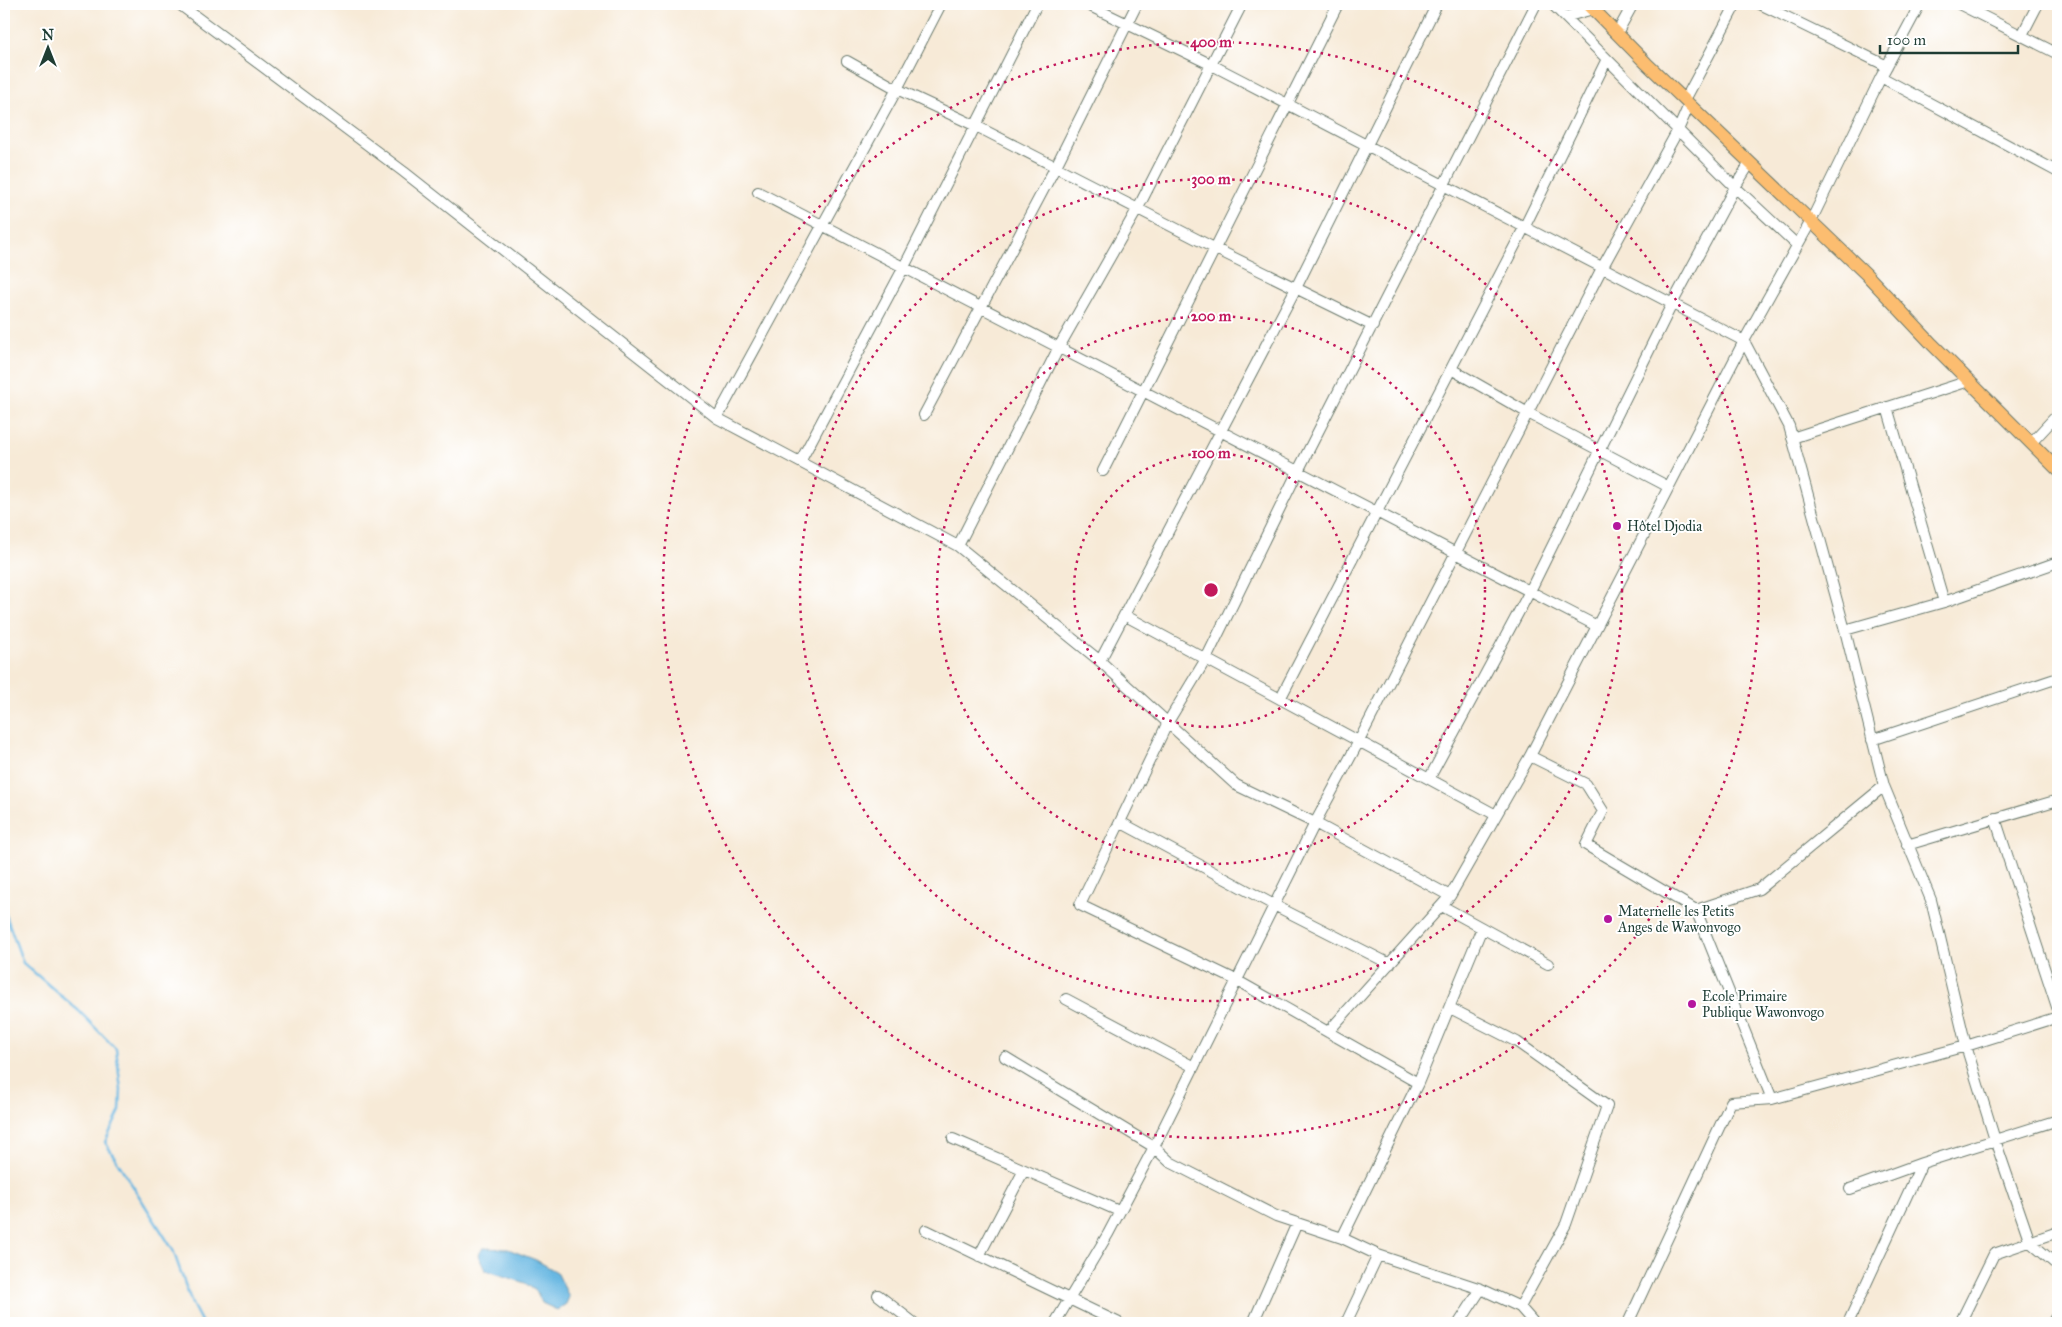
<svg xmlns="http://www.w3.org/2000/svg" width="2062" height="1327" font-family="'IM FELL Great Primer',serif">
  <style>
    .water { fill: #68b7e2; stroke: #447a8b }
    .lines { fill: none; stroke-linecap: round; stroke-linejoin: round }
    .stream { stroke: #68b7e2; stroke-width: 2.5 }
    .minor-casing { stroke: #6b7a6d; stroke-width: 12 }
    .major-casing { stroke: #6b7a6d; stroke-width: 14 }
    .minor { stroke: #fff; stroke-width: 10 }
    .major { stroke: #fcbd6f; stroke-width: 12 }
    .ring { fill: none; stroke: #c2185b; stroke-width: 2.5; stroke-dasharray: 2.5 5 }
    .poi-dot { fill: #b5179e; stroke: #fff; stroke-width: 2 }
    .labels { text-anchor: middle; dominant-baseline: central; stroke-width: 4; stroke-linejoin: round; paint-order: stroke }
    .poi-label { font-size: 14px; fill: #1f3d34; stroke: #fff; text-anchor: start }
    .centre { fill: #c2185b; stroke: #fff; stroke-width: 2.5 }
    .ring-label { font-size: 15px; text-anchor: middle; font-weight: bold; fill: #c2185b; stroke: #fff; stroke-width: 4; stroke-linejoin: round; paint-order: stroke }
  </style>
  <rect width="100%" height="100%" fill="#fff"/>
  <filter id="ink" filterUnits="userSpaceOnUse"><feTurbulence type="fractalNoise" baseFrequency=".02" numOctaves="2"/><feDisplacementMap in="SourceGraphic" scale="10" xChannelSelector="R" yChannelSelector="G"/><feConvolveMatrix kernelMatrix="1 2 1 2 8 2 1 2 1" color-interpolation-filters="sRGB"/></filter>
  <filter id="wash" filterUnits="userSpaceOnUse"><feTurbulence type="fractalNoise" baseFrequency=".0096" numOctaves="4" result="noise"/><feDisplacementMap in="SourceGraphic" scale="20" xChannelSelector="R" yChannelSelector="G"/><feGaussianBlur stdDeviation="1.12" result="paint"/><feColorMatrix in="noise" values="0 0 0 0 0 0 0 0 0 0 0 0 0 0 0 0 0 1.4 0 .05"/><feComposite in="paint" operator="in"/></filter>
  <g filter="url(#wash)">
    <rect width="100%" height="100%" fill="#f7ead7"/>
    <path class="water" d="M 483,1248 L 508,1249 L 536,1260 L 557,1272 L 569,1297 L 566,1304 L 557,1310 L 542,1303 L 537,1292 L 525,1283 L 485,1270 L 478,1255 Z"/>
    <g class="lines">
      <path class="stream" d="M 4,910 L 23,963 L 79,1011 L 116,1049 L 121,1090 L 120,1111 L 105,1142 L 173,1250 L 192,1304 L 202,1323"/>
    </g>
  </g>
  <g filter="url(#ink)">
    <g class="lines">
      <defs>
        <path id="minor" d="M 179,4 L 404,172 L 717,418 L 958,546 L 1100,661 L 1236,785 L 1315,823 L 1450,896
          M 1086,4 L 1212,65 L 1744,341 L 1789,426 L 1845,630 L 1884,786 L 1931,900 L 1966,1046 L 1995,1140 L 2030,1242 L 2058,1266
          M 1552,4 L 1735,187 L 1797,245
          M 1760,4 L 1887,66
          M 1959,4 L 2058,54
          M 1565,17 L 1593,9
          M 1617,33 L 1633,4
          M 2022,35 L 2038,4
          M 847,61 L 897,89 L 976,126 L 1216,249 L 1373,326
          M 1881,77 L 2058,172
          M 1685,100 L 1736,4
          M 758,192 L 1597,626
          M 1451,369 L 1528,413 L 1669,487
          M 1887,407 L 1944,602
          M 924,415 L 1056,166 L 1137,4
          M 717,418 L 897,89 L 941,4
          M 1792,438 L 1969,381
          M 2031,443 L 2058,414
          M 800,462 L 904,267 L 1037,4
          M 1103,471 L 1338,4
          M 958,546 L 1059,347 L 1138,208 L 1242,4
          M 1124,615 L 1496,815
          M 1845,630 L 1944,602 L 2058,562
          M 1100,661 L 1296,288 L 1437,4
          M 1280,699 L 1524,228 L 1607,59
          M 1872,740 L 2058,678
          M 1530,756 L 1586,784 L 1603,811 L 1586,845 L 1696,910 L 1759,889 L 1884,786
          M 1429,779 L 1530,591 L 1672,304 L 1735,187 L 1750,163
          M 1995,818 L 2058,1010
          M 1120,822 L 1274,905 L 1390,964
          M 1907,845 L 2058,800
          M 1442,906 L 1548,964
          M 1696,910 L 1772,1099
          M 1066,999 L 1194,1067
          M 1450,1008 L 1517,1042 L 1607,1106 L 1566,1224 L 1520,1307
          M 1328,1032 L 1450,896 L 1530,756 L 1744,341 L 1811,221 L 1881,77 L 1920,4
          M 1005,1057 L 1154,1147 L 1170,1162 L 1276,1216 L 1342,1238 L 1378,1255 L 1481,1289 L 1520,1307 L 1534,1323
          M 1418,1083 L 1236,980 L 1080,905 L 1168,722 L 1206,659 L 1298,471 L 1536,4
          M 953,1139 L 1119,1211
          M 1850,1189 L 1922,1163 L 2058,1120
          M 926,1230 L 1119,1323
          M 1342,1238 L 1418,1083 L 1482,928
          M 979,1256 L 1024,1170
          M 878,1295 L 914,1323
          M 1055,1323 L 1108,1234 L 1154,1147 L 1315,823 L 1359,741 L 1602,268 L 1678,130 L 1689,105
          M 1253,1323 L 1297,1223
          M 1346,1323 L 1378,1255
          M 1459,1323 L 1481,1289
          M 1628,1323 L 1731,1102 L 1772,1099 L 1966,1046 L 2058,1017
          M 1848,1323 L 1922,1163
          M 1960,1323 L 1994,1254 L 2058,1232
          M 2052,1323 L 2058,1314"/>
        <path id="major" d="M 1588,4 L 1646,63 L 1866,274 L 1932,344 L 2058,470"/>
      </defs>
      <use href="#minor" class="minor-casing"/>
      <use href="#major" class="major-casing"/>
      <use href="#minor" class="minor"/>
      <use href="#major" class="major"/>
    </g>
  </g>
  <g class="ring">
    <circle cx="1211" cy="590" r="137"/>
    <circle cx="1211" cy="590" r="274"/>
    <circle cx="1211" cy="590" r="411"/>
    <circle cx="1211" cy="590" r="548"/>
  </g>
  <g class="poi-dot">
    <circle cx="1617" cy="526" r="5"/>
    <circle cx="1608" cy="919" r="5"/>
    <circle cx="1692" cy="1004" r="5"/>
  </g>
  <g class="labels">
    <g class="poi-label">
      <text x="1627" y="526">Hôtel Djodia</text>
      <text x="1618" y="911">Maternelle les Petits<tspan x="1618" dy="16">Anges de Wawonvogo</tspan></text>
      <text x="1702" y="996">Ecole Primaire<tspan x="1702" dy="16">Publique Wawonvogo</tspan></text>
    </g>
  </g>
  <circle cx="1211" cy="590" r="8" class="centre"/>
  <g class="ring-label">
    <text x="1211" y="47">400 m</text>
    <text x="1211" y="184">300 m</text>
    <text x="1211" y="321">200 m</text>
    <text x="1211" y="458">100 m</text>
  </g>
  <rect width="2062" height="1327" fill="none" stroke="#fff" stroke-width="20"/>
  <g transform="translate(48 48)" stroke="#ffffff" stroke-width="4" paint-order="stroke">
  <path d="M0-4L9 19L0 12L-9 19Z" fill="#1f3d34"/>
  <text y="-8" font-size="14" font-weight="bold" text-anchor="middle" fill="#1f3d34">N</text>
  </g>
  <path d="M1880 45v8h138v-8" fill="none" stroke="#1f3d34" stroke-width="2.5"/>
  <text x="1887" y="45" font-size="15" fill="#1f3d34" stroke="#ffffff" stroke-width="4" paint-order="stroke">100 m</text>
</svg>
